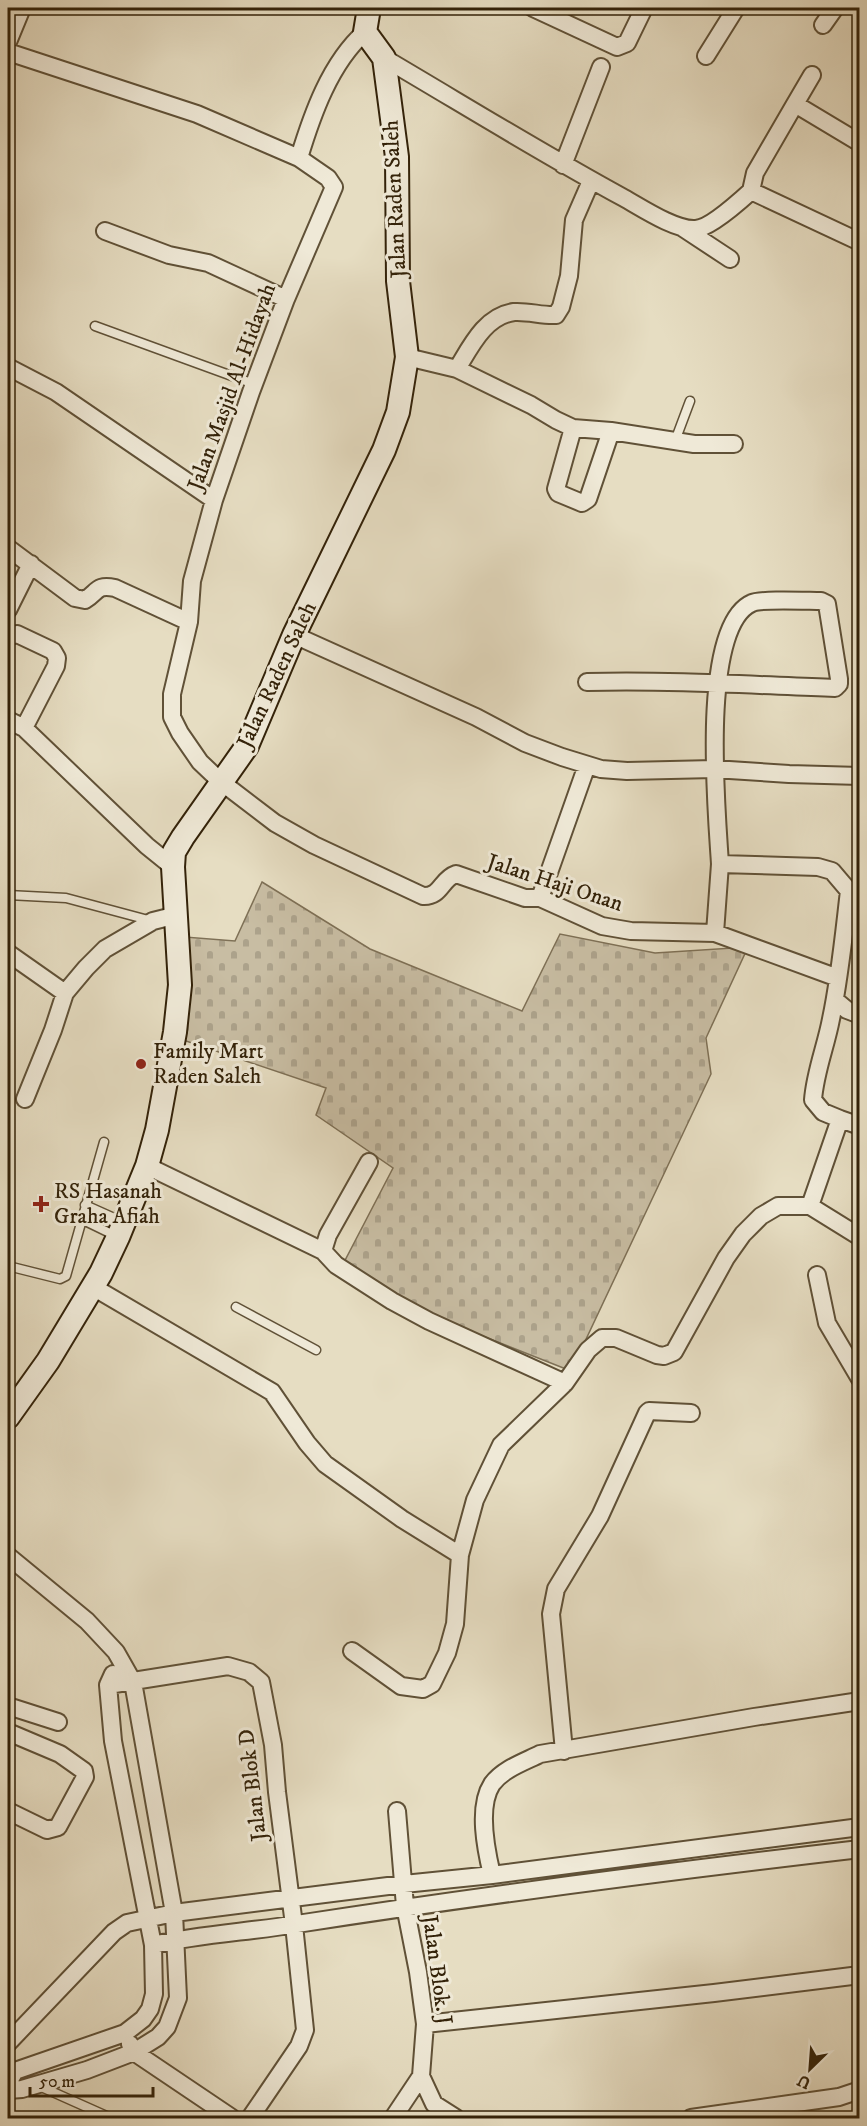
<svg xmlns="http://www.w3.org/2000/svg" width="867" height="2126" font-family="'IM FELL DW Pica',serif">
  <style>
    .cemetery { fill: url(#cemetery-stones); stroke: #7e7056; stroke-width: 1.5 }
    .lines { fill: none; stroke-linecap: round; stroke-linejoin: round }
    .lane-casing { stroke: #605137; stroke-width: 11 }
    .street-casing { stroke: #605137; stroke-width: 20 }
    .secondary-casing { stroke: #332209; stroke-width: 26 }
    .lane { stroke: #efe9d7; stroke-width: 8 }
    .street { stroke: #efe9d7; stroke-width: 16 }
    .secondary { stroke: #efe9d7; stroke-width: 22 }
    .poi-dot { fill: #8f2418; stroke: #efe9d7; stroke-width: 2 }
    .labels { text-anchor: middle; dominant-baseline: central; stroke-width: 6; stroke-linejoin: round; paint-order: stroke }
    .street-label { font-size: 22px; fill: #332209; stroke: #efe9d7 }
    .poi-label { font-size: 22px; fill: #332209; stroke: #efe9d7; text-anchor: start }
  </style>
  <defs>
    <pattern id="cemetery-stones" width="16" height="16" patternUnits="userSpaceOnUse" patternTransform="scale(1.5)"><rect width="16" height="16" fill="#c8bda3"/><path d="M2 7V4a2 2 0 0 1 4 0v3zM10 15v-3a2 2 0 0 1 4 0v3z" fill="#aca28b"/></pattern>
  </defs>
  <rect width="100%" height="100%" fill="#e6ddc2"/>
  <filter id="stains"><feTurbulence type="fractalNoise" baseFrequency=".00333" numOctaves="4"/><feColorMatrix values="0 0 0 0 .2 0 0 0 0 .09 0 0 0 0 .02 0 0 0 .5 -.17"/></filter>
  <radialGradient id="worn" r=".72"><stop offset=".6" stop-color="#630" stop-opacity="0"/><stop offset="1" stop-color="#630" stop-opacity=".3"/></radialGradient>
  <path class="cemetery" d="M 262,882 L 370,949 L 522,1011 L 560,934 L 655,953 L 748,947 L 706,1038 L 711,1074 L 571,1371 L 414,1309 L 340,1270 L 393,1168 L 316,1115 L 326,1088 L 183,1040 L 185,937 L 235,941 Z"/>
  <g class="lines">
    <defs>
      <path id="lane" d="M 95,326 L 254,384
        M 675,441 L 690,401
        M 8,895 L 66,898 L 152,921
        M 85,1205 L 123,1222
        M 81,1219 L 116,1236
        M 12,1267 L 60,1279 L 66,1276 L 104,1142
        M 236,1307 L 316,1350
        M 37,2085 L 111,2118"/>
      <path id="street" d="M 533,8 L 617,47 L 627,43 L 644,8
        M 823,25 L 835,8
        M 365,32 C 330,63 312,115 299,158 L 328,178 L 334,187 L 286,299 L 251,392 L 214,500 L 192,581 L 189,622 L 172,694 L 172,717 L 180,733 L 200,762 L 220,781 L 275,823 L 314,845 L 423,896 C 441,897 441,879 456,874 L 525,898 L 540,898 L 602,926 L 631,931 L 715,933 L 838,978
        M 8,42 L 22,8
        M 8,52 L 197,114 L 299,158
        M 706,56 L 736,8
        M 384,58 C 464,105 543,154 624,198 C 642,208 675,230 695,229 C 709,229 740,201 751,191 L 860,242
        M 795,104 L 812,75
        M 563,165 L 601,67
        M 751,191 L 755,173 L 795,104 L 860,143
        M 683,228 L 730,259
        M 105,231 L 169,255 L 208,263 L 286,299
        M 407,357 L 457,369 L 531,405 L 556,420 L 573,428 L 611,431 L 694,444 L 734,444
        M 8,367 L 56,392 L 214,500
        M 457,369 C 471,346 485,316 514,312 C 529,311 542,316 556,315 L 561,307 L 569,276 L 574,220 L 591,181
        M 573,428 L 556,489 L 558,493 L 582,503 L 588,499 L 611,431
        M 8,548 L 75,598 L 85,600 C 98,592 96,584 115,588 L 189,622
        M 8,610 L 31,564
        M 294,635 L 476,717 L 525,743 L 562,757 L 601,769 L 627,771 L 714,769 L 789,774 L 860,776
        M 8,638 L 12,635 L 17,634 L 53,651 L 57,658 L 56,666 L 24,728
        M 587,682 C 670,680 752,685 835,688 L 839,684 L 839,679 L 827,604 L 821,601 C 808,601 760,599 752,603 C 699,626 717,814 720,864 L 818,867 L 832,871 L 849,891 C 844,933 840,977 831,1019 C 826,1046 815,1072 813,1100 L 823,1112 L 840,1119 L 810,1206
        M 8,720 L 24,728 L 147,846 L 173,867
        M 540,898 L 587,765
        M 715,933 L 720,864
        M 8,953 L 65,993
        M 835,1000 L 847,1010 L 860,1015
        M 25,1099 L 53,1030 L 65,993 L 86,968 L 105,949 L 153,921 L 177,915
        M 840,1119 L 860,1126
        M 147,1166 L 323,1251 L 336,1265 L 392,1301 L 429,1321 L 565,1383
        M 323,1251 L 328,1235 L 369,1162
        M 817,1275 L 827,1323 L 860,1379
        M 93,1287 L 272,1392 L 307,1443 L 325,1464 L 402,1519 L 460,1555
        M 8,1556 L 87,1621 L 116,1652 L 133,1682 L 174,1913 L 178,1998 L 167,2027 L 158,2037 L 134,2052 L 87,2070 L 22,2089 L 8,2090
        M 352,1651 L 401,1686 L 423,1689 L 432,1684 L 447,1653 L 455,1624 L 460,1555 L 475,1500 L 501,1445 L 565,1383 L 588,1350 L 602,1338 L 616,1338 L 657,1355 L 664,1356 L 674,1352 L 726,1258 L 743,1234 L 761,1216 L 778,1206 L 810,1206 L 860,1237
        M 108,1685 L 228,1666 L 249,1672 L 261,1682 L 273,1745 L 277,1792 L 294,1925 L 305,2030 L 299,2046 L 250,2118
        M 8,1706 L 58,1722
        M 8,1732 L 60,1754 L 84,1771 L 85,1777 L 58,1827 L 47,1830 L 8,1811
        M 564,1751 L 551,1614 L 556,1589 L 600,1516 L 647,1413 L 649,1411 L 691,1413
        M 397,1811 L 405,1906 L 418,1972 L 425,2024 L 421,2076 L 434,2104 L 456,2118
        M 492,1875 C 486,1850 477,1807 492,1784 C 503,1769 524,1762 540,1754 L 754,1717 L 860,1701
        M 153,1945 C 200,1934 249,1932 297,1924 C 484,1895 671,1871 860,1849
        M 425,2024 L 714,1993 L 860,1975
        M 8,2043 L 114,1932 L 127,1923 L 174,1913 L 404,1884 L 492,1875 L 860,1827
        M 130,2044 L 134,2052 L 232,2118
        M 8,2083 L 15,2071 L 125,2033 L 143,2019 L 150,2009 L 154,1994 L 153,1945 L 113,1741 L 108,1685 L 113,1674
        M 393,2118 L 421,2076
        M 691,2118 L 839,2097 L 860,2090"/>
      <path id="secondary" d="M 8,1417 L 48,1361 L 101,1273 L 118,1237 L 147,1166 L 157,1130 L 175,1032 L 180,985 L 173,867 L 174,852 L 183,837 L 247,746 L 294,635 L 384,450 L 398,412 L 407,357 L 398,281 L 397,157 L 384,58 L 365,32 L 369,8"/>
    </defs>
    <use href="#lane" class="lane-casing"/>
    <use href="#street" class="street-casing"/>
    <use href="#secondary" class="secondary-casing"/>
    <use href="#lane" class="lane"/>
    <use href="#street" class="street"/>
    <use href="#secondary" class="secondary"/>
  </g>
  <g class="poi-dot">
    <circle cx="141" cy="1064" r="6"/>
    <path d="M38 1195h6v6h6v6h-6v6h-6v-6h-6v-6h6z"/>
  </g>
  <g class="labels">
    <g class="street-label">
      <text transform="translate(395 199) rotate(-93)">Jalan Raden Saleh</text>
      <text transform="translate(232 387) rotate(-70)">Jalan Masjid Al-Hidayah</text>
      <text transform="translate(277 675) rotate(-65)">Jalan Raden Saleh</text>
      <text transform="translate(555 883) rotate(18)">Jalan Haji Onan</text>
      <text transform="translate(253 1785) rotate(-97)">Jalan Blok D</text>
      <text transform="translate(437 1970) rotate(82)">Jalan Blok. J</text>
    </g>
    <g class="poi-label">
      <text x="153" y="1051">Family Mart<tspan x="153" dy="25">Raden Saleh</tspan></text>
      <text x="54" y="1191">RS Hasanah<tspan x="54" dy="25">Graha Afiah</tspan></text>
    </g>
  </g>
  <rect width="867" height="2126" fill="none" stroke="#e6ddc2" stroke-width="30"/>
  <rect x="9" y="9" width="849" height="2108" fill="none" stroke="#332209" stroke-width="3"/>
  <rect x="15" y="15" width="837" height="2096" fill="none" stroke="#332209" stroke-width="1.5"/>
  <g transform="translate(810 2069) rotate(205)" stroke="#efe9d7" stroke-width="4.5" paint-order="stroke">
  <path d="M0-4.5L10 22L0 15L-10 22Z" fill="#332209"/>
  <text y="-9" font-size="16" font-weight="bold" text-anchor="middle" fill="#332209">U</text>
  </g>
  <path d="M30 2087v9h123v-9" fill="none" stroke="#332209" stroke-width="3"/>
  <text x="39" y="2087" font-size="18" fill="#332209" stroke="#efe9d7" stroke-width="4.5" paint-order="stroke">50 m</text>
  <rect width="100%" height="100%" filter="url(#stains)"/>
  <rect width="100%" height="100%" fill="url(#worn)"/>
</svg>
